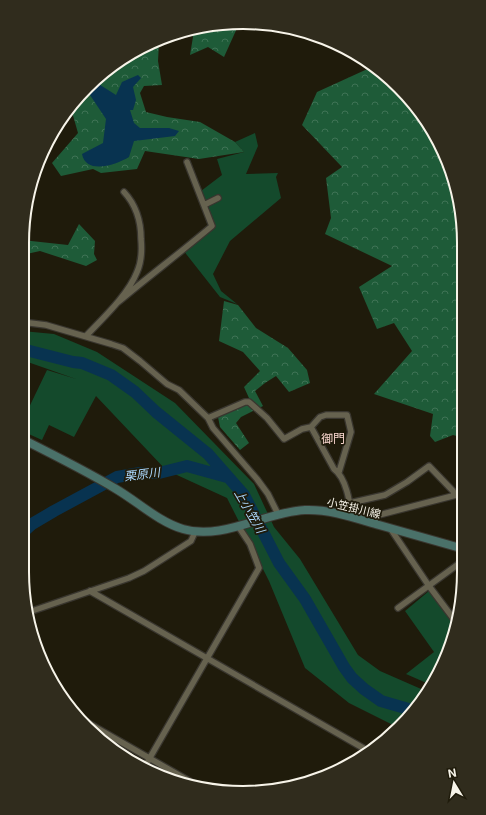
<svg xmlns="http://www.w3.org/2000/svg" width="486" height="815" font-family="Inter,'Noto Sans JP',sans-serif">
  <style>
    .green { fill: #144a2c }
    .forest { fill: url(#forest-crowns) }
    .water { fill: #083350 }
    .lines { fill: none; stroke-linecap: round; stroke-linejoin: round }
    .river { stroke: #083350; stroke-width: 12 }
    .street-casing { stroke: #39362f; stroke-width: 8 }
    .secondary-casing { stroke: #39362f; stroke-width: 10 }
    .street { stroke: #66624f; stroke-width: 5.5 }
    .secondary { stroke: #4a7169; stroke-width: 8 }
    .labels { text-anchor: middle; dominant-baseline: central; stroke-width: 3.5; stroke-linejoin: round; paint-order: stroke }
    .street-label { font-size: 11px; fill: #f7f4e9; stroke: #1f1b0b }
    .neighbourhood-label { font-size: 12px; fill: #fddad2; stroke: #1f1b0b }
    .water-label { font-size: 12px; font-style: italic; fill: #acd9fe; stroke: #1f1b0b }
    .rim { fill: none; stroke: #f7f4e9; stroke-width: 2 }
  </style>
  <defs>
    <pattern id="forest-crowns" width="20" height="18" patternUnits="userSpaceOnUse"><rect width="20" height="18" fill="#1e5b38"/><path d="M2 6a3 3 0 1 1 6 0M12 15a3 3 0 1 1 6 0" fill="none" stroke="#3f7355"/></pattern>
  </defs>
  <rect width="100%" height="100%" fill="#1f1b0b"/>
  <path class="green" d="M 255,133 L 258,146 L 246,174 L 278,173 L 276,177 L 281,198 L 230,241 L 213,274 L 221,291 L 237,304 L 220,297 L 183,250 L 208,226 L 197,194 L 222,175 L 217,159 L 244,152 L 235,142 Z
    M 22,331 L 54,334 L 97,352 L 175,403 L 254,484 L 274,527 L 300,559 L 358,655 L 380,671 L 428,692 L 397,727 L 349,703 L 305,668 L 269,581 L 227,498 L 166,470 L 96,396 L 74,437 L 49,425 L 42,440 L 22,431 L 22,422 L 47,370 L 76,379 L 22,360 Z
    M 429,591 L 456,625 L 452,643 L 431,685 L 406,674 L 434,652 L 405,611 Z"/>
  <path class="forest" d="M 200,26 L 238,26 L 224,57 L 208,47 L 190,55 L 193,37 L 189,31 Z
    M 159,43 L 158,61 L 162,85 L 144,86 L 140,93 L 146,112 L 167,117 L 200,122 L 235,142 L 244,152 L 199,159 L 145,151 L 137,169 L 101,173 L 93,169 L 61,176 L 52,163 L 78,133 L 72,112 L 70,109 L 120,59 Z
    M 374,66 L 409,97 L 434,133 L 456,186 L 464,228 L 464,307 L 457,322 L 464,326 L 464,438 L 453,435 L 435,442 L 430,436 L 433,414 L 374,394 L 412,351 L 394,323 L 377,329 L 359,287 L 392,266 L 325,234 L 331,218 L 326,178 L 342,167 L 302,125 L 317,92 Z
    M 79,224 L 95,241 L 94,254 L 97,260 L 86,266 L 40,251 L 22,255 L 22,240 L 68,245 Z
    M 224,301 L 238,305 L 256,328 L 288,348 L 307,370 L 310,383 L 289,392 L 276,376 L 265,383 L 255,391 L 263,406 L 241,417 L 236,423 L 249,443 L 240,450 L 220,427 L 218,417 L 247,403 L 249,398 L 244,387 L 260,371 L 243,352 L 219,341 Z"/>
  <path class="water" d="M 138,75 L 141,78 L 133,87 L 136,100 L 133,110 L 130,110 L 134,123 L 140,128 L 169,128 L 179,131 L 175,136 L 134,141 L 129,157 C 116,165 86,175 82,154 L 103,143 L 106,119 L 88,92 L 97,83 L 116,95 L 122,82 Z"/>
  <g class="lines">
    <path class="river" d="M 22,349 L 73,362 L 82,363 L 111,375 L 135,392 L 156,412 L 208,454 L 244,495 L 279,563 L 305,599 L 344,667 L 352,678 L 364,689 L 381,701 L 412,710
      M 22,533 L 32,524 L 54,511 L 117,477 L 140,473 L 159,473 L 187,466 L 227,477"/>
    <defs>
      <path id="street" d="M 204,205 L 218,198
        M 117,303 C 148,277 181,252 212,226 L 187,162
        M 22,322 L 46,325 L 111,344 L 123,348 L 140,361 L 167,384 L 179,390 L 208,418 L 213,428 L 257,479 L 268,494 L 278,514
        M 86,336 C 103,318 128,295 137,272 C 142,261 142,250 141,239 C 141,220 136,205 124,192
        M 208,418 L 245,402 L 249,402 L 267,418 L 284,439 L 302,429 L 311,427 L 334,469 C 345,477 352,503 349,517
        M 311,427 L 320,417 L 326,415 L 347,415 L 351,432 L 339,472
        M 350,503 L 385,495 L 407,482 L 429,466 L 453,491 L 455,495
        M 374,523 L 376,517 L 379,515 L 464,493
        M 390,528 L 429,586 L 456,622
        M 90,591 L 370,752
        M 398,608 L 464,560
        M 29,612 L 129,578 L 144,571 L 191,541 L 195,532
        M 81,719 L 198,786
        M 144,768 L 259,568 L 250,544 L 238,526"/>
      <path id="secondary" d="M 22,439 C 54,455 86,471 116,489 C 138,502 159,522 183,529 C 222,541 265,512 305,510 C 330,509 355,518 379,525 C 407,533 435,541 464,549"/>
    </defs>
    <use href="#street" class="street-casing"/>
    <use href="#secondary" class="secondary-casing"/>
    <use href="#street" class="street"/>
    <use href="#secondary" class="secondary"/>
  </g>
  <g class="labels">
    <g class="street-label">
      <text transform="translate(354 508) rotate(14)">小笠掛川線</text>
    </g>
    <g class="neighbourhood-label">
      <text x="333" y="438">御門</text>
    </g>
    <g class="water-label">
      <text transform="translate(142 474) rotate(-7)">栗原川</text>
      <text transform="translate(250 511) rotate(60)">上小笠川</text>
    </g>
  </g>
  <path d="M0 0H486V815H0ZM243 29H243A214 214 0 0 1 457 243V572A214 214 0 0 1 243 786H243A214 214 0 0 1 29 572V243A214 214 0 0 1 243 29Z" fill="#302c1d" fill-rule="evenodd"/>
  <path class="rim" d="M243 29H243A214 214 0 0 1 457 243V572A214 214 0 0 1 243 786H243A214 214 0 0 1 29 572V243A214 214 0 0 1 243 29Z"/>
  <g transform="translate(454 783) rotate(350)" stroke="#1f1b0b" stroke-width="3" paint-order="stroke">
  <path d="M0-3L7 15L0 10L-7 15Z" fill="#f7f4e9"/>
  <text y="-6" font-size="11" font-weight="bold" text-anchor="middle" fill="#f7f4e9">N</text>
  </g>
</svg>
